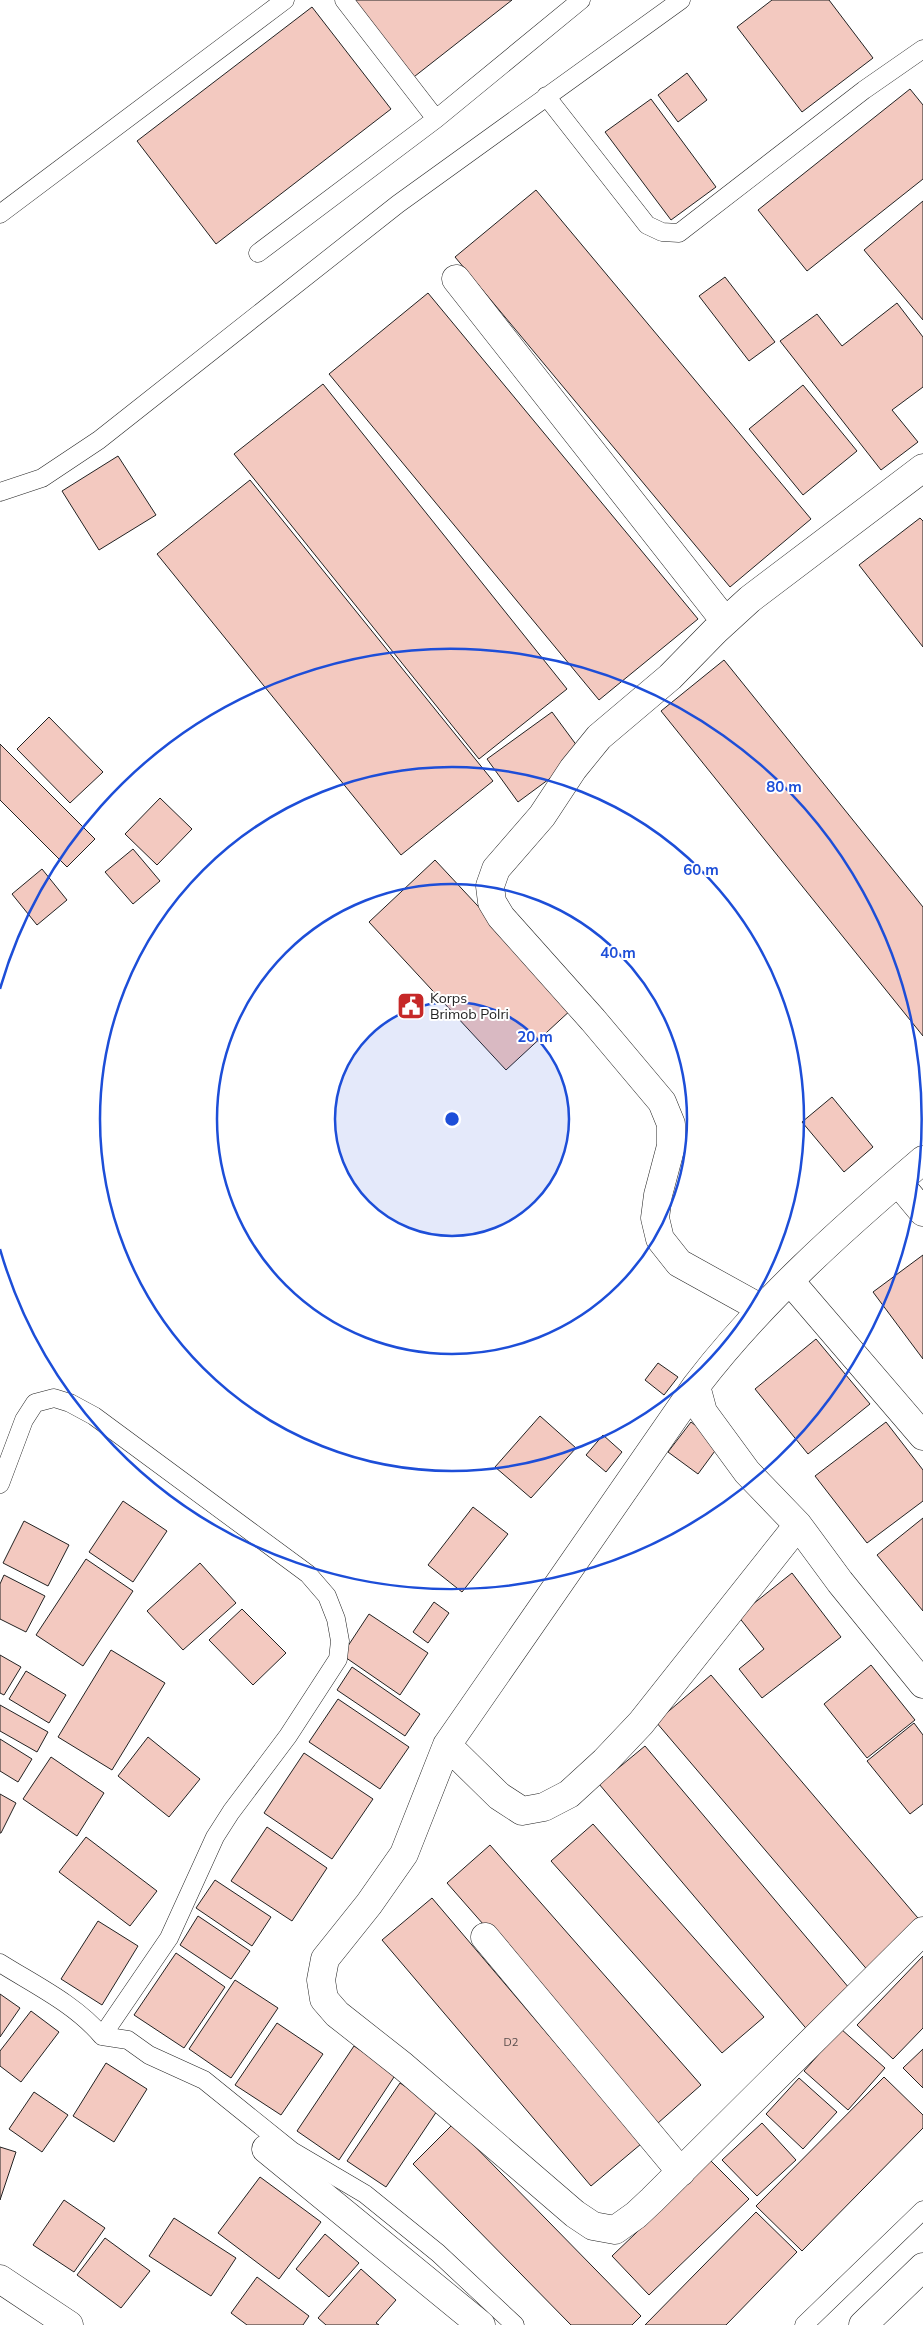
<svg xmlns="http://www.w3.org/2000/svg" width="923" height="2325" font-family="Mulish,sans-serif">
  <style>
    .building { fill: #f3c9c0; stroke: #222 }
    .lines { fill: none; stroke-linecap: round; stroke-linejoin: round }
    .lane-casing { stroke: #222; stroke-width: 19 }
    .street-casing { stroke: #222; stroke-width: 29 }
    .lane { stroke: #fff; stroke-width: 18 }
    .street { stroke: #fff; stroke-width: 28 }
    .ring { fill: none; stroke: #1d4ed8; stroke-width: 2.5 }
    .labels { text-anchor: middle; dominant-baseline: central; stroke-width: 4; stroke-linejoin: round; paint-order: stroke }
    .number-label { font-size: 11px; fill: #564c4a }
    .poi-label { font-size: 14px; fill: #222; stroke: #fff; text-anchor: start }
    .centre { fill: #1d4ed8; stroke: #fff; stroke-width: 2.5 }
    .ring-label { font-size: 15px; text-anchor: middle; font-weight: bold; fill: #1d4ed8; stroke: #fff; stroke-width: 4; stroke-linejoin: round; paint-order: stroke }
  </style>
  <rect width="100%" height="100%" fill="#fff"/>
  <path class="building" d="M 347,0 L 512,0 L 410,80 Z
    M 772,0 L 829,0 L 873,58 L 802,112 L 737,27 Z
    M 312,7 L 391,109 L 216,244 L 137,141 Z
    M 687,73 L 707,100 L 678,122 L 658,95 Z
    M 910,89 L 923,105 L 923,179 L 807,271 L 758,210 Z
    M 651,99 L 716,187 L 671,220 L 605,132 Z
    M 536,190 L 811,519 L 730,587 L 455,257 Z
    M 923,201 L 923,320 L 864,250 Z
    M 725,277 L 775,342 L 749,361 L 699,296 Z
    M 428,293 L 698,619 L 599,700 L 329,374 Z
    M 897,303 L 923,337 L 923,387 L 892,410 L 918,442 L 881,470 L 780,341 L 817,314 L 842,346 Z
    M 323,384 L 567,689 L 479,759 L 234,454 Z
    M 803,385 L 857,451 L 803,495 L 749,429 Z
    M 118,456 L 156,515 L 99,550 L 62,491 Z
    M 250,480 L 493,781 L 401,855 L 157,554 Z
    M 920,518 L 923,521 L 923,647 L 859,565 Z
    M 724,660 L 923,907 L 923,1036 L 661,711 Z
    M 552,712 L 583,754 L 518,802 L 487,759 Z
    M 49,717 L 103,772 L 70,803 L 17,749 Z
    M 0,744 L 95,839 L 67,867 L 0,800 Z
    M 160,798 L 192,829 L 157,865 L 125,834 Z
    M 133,849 L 160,881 L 133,904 L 105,872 Z
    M 435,860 L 573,1008 L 506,1070 L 369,922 Z
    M 42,869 L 67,900 L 37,925 L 12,894 Z
    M 832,1097 L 873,1147 L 844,1172 L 802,1122 Z
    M 923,1255 L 923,1359 L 873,1292 Z
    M 816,1339 L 870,1404 L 808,1454 L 755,1389 Z
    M 658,1363 L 678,1377 L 664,1395 L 645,1380 Z
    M 540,1416 L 576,1448 L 531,1498 L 495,1467 Z
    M 691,1422 L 720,1444 L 698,1474 L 668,1452 Z
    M 886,1422 L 923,1470 L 923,1501 L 867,1543 L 815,1476 Z
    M 603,1435 L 622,1452 L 606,1472 L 586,1455 Z
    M 123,1501 L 167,1531 L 133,1582 L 89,1552 Z
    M 473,1507 L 508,1534 L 462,1592 L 428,1565 Z
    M 923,1518 L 923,1611 L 877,1555 Z
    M 24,1521 L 69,1545 L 48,1586 L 3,1563 Z
    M 86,1559 L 133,1591 L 83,1666 L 36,1635 Z
    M 200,1563 L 236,1603 L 183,1650 L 147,1611 Z
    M 792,1573 L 841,1637 L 762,1698 L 739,1669 L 764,1649 L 738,1616 Z
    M 4,1575 L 45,1596 L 26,1632 L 0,1619 L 0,1584 Z
    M 434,1602 L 449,1613 L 428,1643 L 413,1632 Z
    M 242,1609 L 286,1653 L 253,1685 L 209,1640 Z
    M 369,1614 L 428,1653 L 400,1695 L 342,1655 Z
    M 111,1650 L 165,1683 L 112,1770 L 58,1737 Z
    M 0,1655 L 21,1667 L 4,1695 L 0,1693 Z
    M 871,1665 L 915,1720 L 867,1758 L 824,1704 Z
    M 352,1667 L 420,1714 L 405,1736 L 337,1690 Z
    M 26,1671 L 66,1695 L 49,1723 L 9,1699 Z
    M 711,1675 L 923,1924 L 870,1973 L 656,1722 Z
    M 338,1699 L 409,1747 L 380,1789 L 309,1742 Z
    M 0,1705 L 48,1732 L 37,1752 L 0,1731 Z
    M 914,1723 L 923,1735 L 923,1804 L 910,1814 L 867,1761 Z
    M 148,1737 L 200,1779 L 169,1817 L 118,1776 Z
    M 0,1739 L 32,1759 L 18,1782 L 0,1771 Z
    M 645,1746 L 855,1995 L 810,2033 L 599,1784 Z
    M 304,1753 L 373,1799 L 332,1859 L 264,1813 Z
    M 51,1757 L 104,1793 L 77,1836 L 23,1799 Z
    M 0,1794 L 16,1803 L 1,1833 L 0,1833 Z
    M 593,1824 L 764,2017 L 722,2053 L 551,1861 Z
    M 267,1827 L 327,1868 L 292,1921 L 231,1881 Z
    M 86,1837 L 157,1891 L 130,1926 L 59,1872 Z
    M 490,1845 L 701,2085 L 658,2123 L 447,1883 Z
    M 215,1880 L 271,1917 L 252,1946 L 196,1908 Z
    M 432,1898 L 641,2144 L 591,2186 L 382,1940 Z
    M 198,1916 L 250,1951 L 231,1979 L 180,1945 Z
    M 98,1921 L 138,1946 L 102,2005 L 61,1979 Z
    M 176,1953 L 225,1987 L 184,2048 L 134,2015 Z
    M 923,1956 L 923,2028 L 893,2059 L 857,2025 Z
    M 235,1980 L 278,2008 L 231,2078 L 189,2049 Z
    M 0,1994 L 20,2008 L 0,2037 Z
    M 31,2011 L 59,2032 L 21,2082 L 0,2066 L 0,2051 Z
    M 277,2023 L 323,2054 L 281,2115 L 235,2085 Z
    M 841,2029 L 885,2068 L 848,2110 L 804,2071 Z
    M 354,2046 L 396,2074 L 339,2160 L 297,2131 Z
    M 923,2049 L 923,2088 L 903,2068 Z
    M 106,2063 L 147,2089 L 114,2142 L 73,2116 Z
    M 884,2077 L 923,2115 L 923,2128 L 802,2251 L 756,2206 Z
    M 799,2078 L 837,2112 L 803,2149 L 766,2114 Z
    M 400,2083 L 439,2108 L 386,2187 L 347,2161 Z
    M 34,2092 L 68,2115 L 42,2152 L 9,2129 Z
    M 762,2123 L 796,2160 L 757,2196 L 722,2160 Z
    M 453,2124 L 641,2316 L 632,2325 L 571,2325 L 413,2164 Z
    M 0,2147 L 16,2152 L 0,2200 Z
    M 711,2161 L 749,2199 L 649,2295 L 612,2256 Z
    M 260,2177 L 321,2222 L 279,2279 L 218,2233 Z
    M 64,2200 L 105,2228 L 74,2272 L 33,2245 Z
    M 756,2212 L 797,2252 L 726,2325 L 645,2325 Z
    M 174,2218 L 236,2258 L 211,2296 L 149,2256 Z
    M 325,2234 L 359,2263 L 329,2297 L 296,2269 Z
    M 105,2238 L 150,2271 L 121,2308 L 77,2275 Z
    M 361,2269 L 396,2300 L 376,2323 L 379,2325 L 326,2325 L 318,2318 Z
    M 257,2277 L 309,2316 L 303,2325 L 247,2325 L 231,2313 Z"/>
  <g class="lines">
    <defs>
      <path id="lane" d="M 344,0 L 436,119
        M 546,96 L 647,225 L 662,232 L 679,233 L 864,90 L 923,49
        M 0,214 L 285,0
        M 258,253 L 436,119 L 581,0
        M 0,492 L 42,478 L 99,440 L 398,204 L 681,0
        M 0,1484 L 24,1420 L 35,1403 L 54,1398 L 70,1403 L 94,1416 L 308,1574 L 327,1596 L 336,1619 L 340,1641 L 338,1659 L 288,1736 L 231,1812 L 215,1837 L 169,1938 L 102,2036 L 128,2040 L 149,2055 L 204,2080 L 292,2151 L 365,2194 L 438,2253 L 515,2325
        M 0,1963 C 35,1985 75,2004 102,2036
        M 804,2325 L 923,2210"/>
      <path id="street" d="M 456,279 L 725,621
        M 923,1160 C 842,1229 761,1301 696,1386 L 703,1412 L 747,1472 L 798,1525 L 840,1582 L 923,1684
        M 898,1182 L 923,1212
        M 790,1281 L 923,1436
        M 762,1309 L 679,1263 L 660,1239 L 655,1218 L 658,1195 L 671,1146 L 671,1124 L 662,1102 L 593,1020 L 501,917 L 492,902 L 490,886 L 496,869 L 542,816 L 573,769 L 599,737 L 670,677 L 715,631 L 750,599 L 923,468
        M 696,1386 L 447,1745 L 404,1854 L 369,1904 L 325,1959 L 321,1980 L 324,1999 L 337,2014 L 403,2066 L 575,2214 L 593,2226 L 615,2230 L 636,2215 L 652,2200 L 923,1931
        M 447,1745 L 499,1796 L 522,1811 L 544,1807 L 569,1794 L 605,1761 L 641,1723 L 798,1525
        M 485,1937 L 681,2172
        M 266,2149 L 481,2325
        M 0,2279 L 69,2325
        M 863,2325 L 923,2267"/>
    </defs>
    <use href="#lane" class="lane-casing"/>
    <use href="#street" class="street-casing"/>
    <use href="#lane" class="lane"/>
    <use href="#street" class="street"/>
  </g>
  <circle cx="452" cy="1119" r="117" fill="#1d4ed8" fill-opacity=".12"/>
  <g class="ring">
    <circle cx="452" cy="1119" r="117"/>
    <circle cx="452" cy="1119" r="235"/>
    <circle cx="452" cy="1119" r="352"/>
    <path d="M0 989A470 470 0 1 1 0 1249"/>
  </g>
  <defs>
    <symbol id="civic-square" viewBox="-11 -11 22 22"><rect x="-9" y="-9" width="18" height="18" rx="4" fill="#c62828" stroke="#fff"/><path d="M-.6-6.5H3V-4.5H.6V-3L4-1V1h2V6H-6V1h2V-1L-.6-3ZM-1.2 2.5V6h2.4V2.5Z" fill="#fff"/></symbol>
  </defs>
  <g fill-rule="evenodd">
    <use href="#civic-square" x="395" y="990" width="32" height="32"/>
  </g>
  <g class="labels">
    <g class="number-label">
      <text x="511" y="2042">D2</text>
    </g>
    <g class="poi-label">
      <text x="430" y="998">Korps<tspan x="430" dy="16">Brimob Polri</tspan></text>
    </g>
  </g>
  <circle cx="452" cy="1119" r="8" class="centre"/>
  <g class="ring-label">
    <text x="784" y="792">80 m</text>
    <text x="701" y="875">60 m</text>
    <text x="618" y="958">40 m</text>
    <text x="535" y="1042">20 m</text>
  </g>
</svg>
